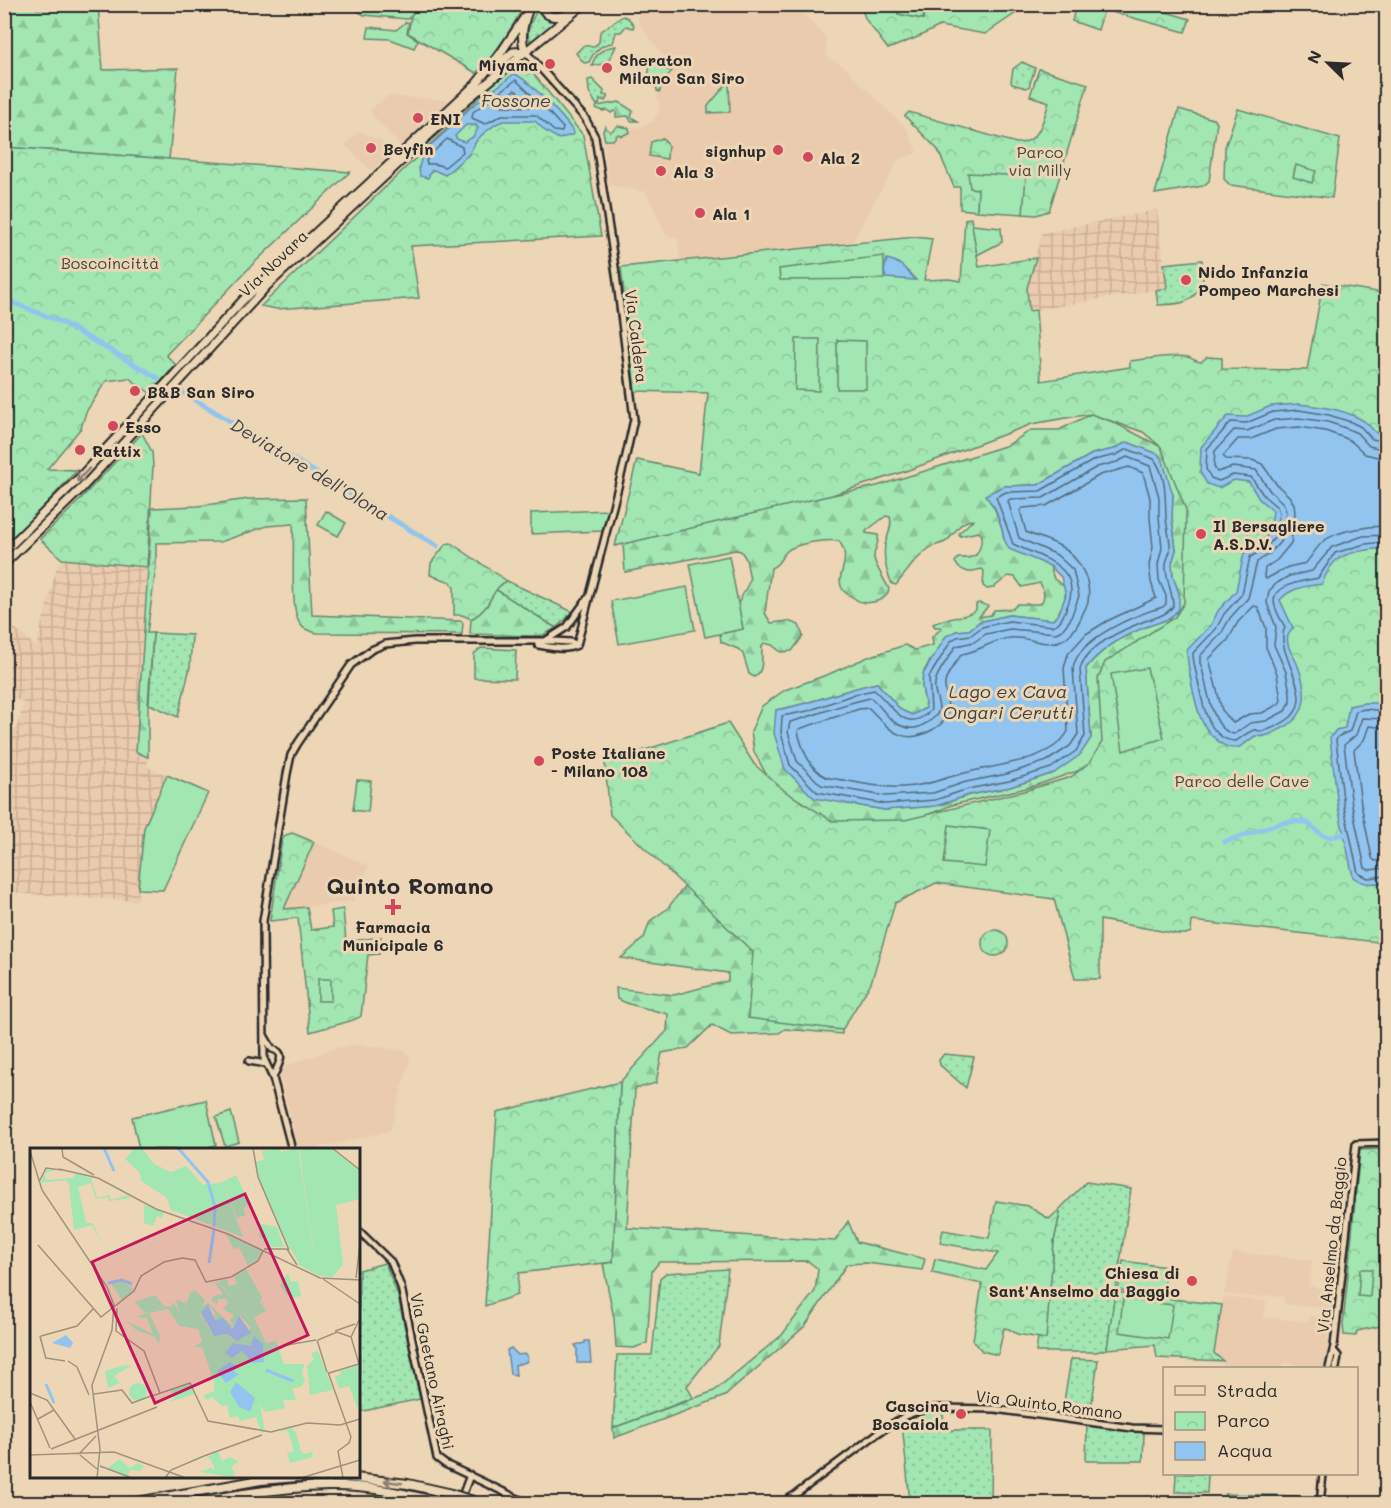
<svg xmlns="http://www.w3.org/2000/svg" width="1391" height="1508" font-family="Mali,sans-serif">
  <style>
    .built { fill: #ebcbae }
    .industrial { fill: url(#industrial-grid) }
    .grass { fill: url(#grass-dots); stroke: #66886e; stroke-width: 1.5 }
    .forest { fill: url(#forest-firs); stroke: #66886e; stroke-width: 1.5; fill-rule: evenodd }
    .park { fill: url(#park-crowns); stroke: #66886e; stroke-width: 1.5 }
    .garden { fill: #a2e6b2; stroke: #66886e; stroke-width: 1.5 }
    .water { fill: #91c5ef; stroke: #6887a1; stroke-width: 1.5; fill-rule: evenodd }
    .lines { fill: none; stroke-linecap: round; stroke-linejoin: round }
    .shore { stroke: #546979; stroke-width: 1.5 }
    .canal { stroke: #91c5ef; stroke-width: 5 }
    .minor-casing { stroke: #2b2b2b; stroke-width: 10 }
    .major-casing { stroke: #2b2b2b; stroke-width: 11 }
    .highway-casing { stroke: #2b2b2b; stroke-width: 12 }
    .minor { stroke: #ecd6b5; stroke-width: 5 }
    .major { stroke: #ecd6b5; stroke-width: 7 }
    .highway { stroke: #ecd6b5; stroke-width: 8 }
    .highway-bridge-casing { stroke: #2b2b2b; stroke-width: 12; stroke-linecap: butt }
    .highway-bridge { stroke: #ecd6b5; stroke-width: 8 }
    .oneway { stroke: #8c8070 }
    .poi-dot { fill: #d1495b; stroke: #ecd6b5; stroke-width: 2 }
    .labels { text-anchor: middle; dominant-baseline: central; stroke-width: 6; stroke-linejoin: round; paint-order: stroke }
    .poi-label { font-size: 16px; font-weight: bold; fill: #2b2b2b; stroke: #ecd6b5; text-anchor: start }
    .park-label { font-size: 16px; fill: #3d473f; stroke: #ecd6b5 }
    .street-label { font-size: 16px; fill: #2b2b2b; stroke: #ecd6b5 }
    .water-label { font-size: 18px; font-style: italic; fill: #3a4248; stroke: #ecd6b5 }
    .district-label { font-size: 22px; font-weight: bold; fill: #2b2b2b; stroke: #ecd6b5 }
    .inset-river { fill: none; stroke: #91c5ef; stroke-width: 3 }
    .inset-road { fill: none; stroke: #9f927e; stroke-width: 1.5 }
    .view { fill: #c2185b; fill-opacity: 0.15; stroke: #c2185b; stroke-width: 3 }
    .inset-edge { fill: none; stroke: #2b2b2b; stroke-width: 3 }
  </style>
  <defs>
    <pattern id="industrial-grid" width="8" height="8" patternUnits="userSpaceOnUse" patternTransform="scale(1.5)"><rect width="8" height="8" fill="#ebcbae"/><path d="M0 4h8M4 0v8" fill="none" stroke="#caae96"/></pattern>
    <pattern id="grass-dots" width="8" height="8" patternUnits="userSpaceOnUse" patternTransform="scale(1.5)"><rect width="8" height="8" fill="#a2e6b2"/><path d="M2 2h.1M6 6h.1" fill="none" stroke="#8cc599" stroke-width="1.8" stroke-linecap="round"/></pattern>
    <pattern id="forest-firs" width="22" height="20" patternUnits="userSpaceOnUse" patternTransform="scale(1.5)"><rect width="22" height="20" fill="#a2e6b2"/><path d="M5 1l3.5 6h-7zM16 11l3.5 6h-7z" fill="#8cc599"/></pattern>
    <pattern id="park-crowns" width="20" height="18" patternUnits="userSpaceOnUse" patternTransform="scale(1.5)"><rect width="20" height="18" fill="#a2e6b2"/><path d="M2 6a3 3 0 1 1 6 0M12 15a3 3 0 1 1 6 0" fill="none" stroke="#8cc599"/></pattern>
  </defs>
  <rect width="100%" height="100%" fill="#ecd6b5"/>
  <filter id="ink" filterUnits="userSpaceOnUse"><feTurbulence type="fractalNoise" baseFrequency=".0167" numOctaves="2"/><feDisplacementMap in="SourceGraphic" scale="12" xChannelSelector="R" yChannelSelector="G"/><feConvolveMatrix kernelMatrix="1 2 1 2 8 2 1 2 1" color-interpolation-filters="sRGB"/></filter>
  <g filter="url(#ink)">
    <path class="built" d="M 638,5 L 795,5 L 826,38 L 826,56 L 842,65 L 908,130 L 917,153 L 898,160 L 851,244 L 680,261 L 678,239 L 666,235 L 646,192 L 609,185 L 602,133 L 624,132 L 652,122 L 658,113 L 659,104 L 656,84 L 664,72 L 667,60 L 639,24 Z
      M 387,96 L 451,100 L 400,146 L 369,111 Z
      M 359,131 L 396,148 L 371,171 L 345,145 Z
      M 314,842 L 369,866 L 353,901 L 284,910 Z
      M 350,1045 L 372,1046 L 404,1051 L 408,1054 L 410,1060 L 390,1131 L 313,1149 L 299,1149 L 280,1076 L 281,1071 L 284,1067 L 336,1048 Z
      M 1233,1252 L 1312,1260 L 1309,1286 L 1334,1289 L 1332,1309 L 1284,1304 L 1284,1297 L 1264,1295 L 1263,1298 L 1224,1294 Z
      M 1223,1297 L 1266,1301 L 1264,1317 L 1308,1322 L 1310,1316 L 1330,1319 L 1325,1368 L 1294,1368 L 1294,1364 L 1284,1363 L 1283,1368 L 1222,1368 L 1223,1359 L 1214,1353 Z"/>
    <path class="industrial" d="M 1157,210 L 1167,288 L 1029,311 L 1027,288 L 1042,233 Z
      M 62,559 L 147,567 L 136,752 L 148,757 L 148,767 L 167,775 L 144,828 L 137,901 L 27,894 L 5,891 L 5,723 L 16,730 L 24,703 L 5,694 L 5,681 L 10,672 L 5,667 L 5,619 L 36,647 L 57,566 Z"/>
    <path class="grass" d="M 540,5 L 541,8 L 560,20 L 536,39 L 530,41 C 524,29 535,15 540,5 Z
      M 623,16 L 628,18 L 634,25 L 633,28 L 626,26 L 621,32 L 616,32 L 613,43 C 601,44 594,51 589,62 L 584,63 L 576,53 L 584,45 L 593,47 L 599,42 L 600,32 Z
      M 616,46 L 608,63 L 592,66 C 594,54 604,47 616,46 Z
      M 1022,62 L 1035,68 L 1029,87 L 1026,88 L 1012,84 L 1011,82 L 1013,69 Z
      M 592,79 L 604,91 L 603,95 L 608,96 L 605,101 L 600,99 L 599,105 L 596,104 L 589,92 L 588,80 Z
      M 1202,260 L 1203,284 C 1189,305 1182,304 1158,305 L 1156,290 L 1167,288 L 1164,264 Z
      M 507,581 L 573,612 L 556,628 L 495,589 L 500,584 Z
      M 153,633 L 192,635 L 190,667 L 178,717 L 149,704 Z
      M 944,1054 L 974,1057 L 966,1088 L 940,1065 L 939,1060 Z
      M 1086,1182 L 1131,1189 L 1107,1349 L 1096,1352 L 1036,1352 L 1038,1337 L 1045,1339 L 1054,1241 L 1060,1213 L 1058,1211 Z
      M 385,1263 L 398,1296 L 420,1399 L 359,1412 L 359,1270 Z
      M 728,1269 L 719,1346 L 687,1386 L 693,1398 L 613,1428 L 617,1355 L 652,1355 L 660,1278 L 666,1273 Z
      M 1071,1359 L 1098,1360 L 1090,1417 L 1062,1414 Z
      M 943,1412 L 944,1430 L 992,1430 L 991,1503 L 910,1503 L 902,1423 L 926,1413 Z
      M 1087,1425 L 1144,1432 L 1143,1461 L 1086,1461 Z
      M 1176,1474 L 1208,1474 L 1207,1493 L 1175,1492 Z
      M 1225,1494 L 1298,1496 L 1298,1500 L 1317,1501 L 1316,1504 L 1225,1503 Z"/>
    <path class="forest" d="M 4,5 L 48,5 L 49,10 L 68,5 L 98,5 L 103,70 L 178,68 L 169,159 L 5,147 Z
      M 659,57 L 663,63 L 664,69 L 672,71 L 661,83 L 660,92 L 657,91 L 656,85 L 653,85 L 653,79 L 648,76 L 651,61 Z
      M 619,102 L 633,111 L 631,117 L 638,121 L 631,121 L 628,116 L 616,117 L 616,112 L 614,111 L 611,113 L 607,110 L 603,111 L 596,108 L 597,106 Z
      M 605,126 L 610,132 L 618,126 L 629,128 L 630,132 L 622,136 L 618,134 L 613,140 L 605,140 L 603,131 Z
      M 1091,414 L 1113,422 L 1169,451 L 1386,943 L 1113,732 L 1095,765 L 1031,787 L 952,805 L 910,822 L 843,832 L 772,785 L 754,752 L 751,731 L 762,706 L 785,690 L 829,674 L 868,657 L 905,645 L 915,650 L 933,645 L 932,637 L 942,628 L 941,627 L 935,627 L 933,624 C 947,617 963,619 976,610 L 976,604 L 979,603 L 988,606 L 979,617 L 991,615 L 994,610 L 1012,609 L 1018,604 L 1040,604 C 1046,598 1044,589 1040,583 L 1022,587 L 1015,577 L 1008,576 L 993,588 L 987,589 L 983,586 L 984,571 L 982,569 L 968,572 L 959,568 L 955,562 L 958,558 C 977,559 980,555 982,535 L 978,532 L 960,536 L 959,533 L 973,520 C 957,521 956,535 945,542 C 941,544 935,545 931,547 C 916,557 907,572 896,585 L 892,584 C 887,573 883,558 885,545 C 887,536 893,526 890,517 L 886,516 L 866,531 L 866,533 L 878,535 C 880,544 873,550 874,558 C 876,568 885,580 889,589 C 888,595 883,600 877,601 C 868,604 861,604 854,598 C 851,596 846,594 843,590 C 833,576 854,562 839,541 C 827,539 796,543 787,551 C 779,558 782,563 771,568 L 765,613 L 771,623 L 788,621 L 799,625 L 803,636 L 792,651 L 781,652 L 772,645 L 764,643 L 762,646 C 761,657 765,671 754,677 L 749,674 L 743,654 L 738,649 L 721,642 L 720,634 L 743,629 L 738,604 L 750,580 L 746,559 L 741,551 L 735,550 L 625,572 L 623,544 L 813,499 L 877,486 L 1008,445 L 1031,430 L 1059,430 ZM 1127,442 L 1158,454 L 1173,495 L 1172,517 L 1176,550 L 1172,563 L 1173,577 L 1179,593 L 1171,618 C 1139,627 1108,641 1086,668 L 1091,738 L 1054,773 L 1010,787 L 970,795 L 936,806 L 884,810 L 840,802 L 776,710 C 811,704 842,690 877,683 L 901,710 L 912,715 L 926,708 C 924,698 920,684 923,674 C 929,658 945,644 956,631 L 969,630 L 979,622 L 1009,615 L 1053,620 C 1061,611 1067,599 1065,587 L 1054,579 L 1050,566 L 1004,539 C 1002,522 996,509 986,495 L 1004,486 L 1038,485 L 1092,454 L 1114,449 Z
      M 306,498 L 312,615 L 460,621 L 463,623 L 462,634 L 317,633 C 310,631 304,630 300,624 C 289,608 295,546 293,524 L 267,526 L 220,542 L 156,543 L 156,568 L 147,633 L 153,633 L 148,704 L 148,757 L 136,752 L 152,508 L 198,506 L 249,499 Z
      M 495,589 L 556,628 L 543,635 L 533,636 L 470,634 L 471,619 L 487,606 Z
      M 685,886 L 753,952 L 842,1030 L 842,1034 L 785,1029 L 779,1033 L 731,1035 L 712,1025 L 688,1048 L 662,1053 L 656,1083 L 635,1089 L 627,1228 L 835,1241 L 848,1221 L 857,1242 L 925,1259 L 922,1270 L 866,1263 L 847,1264 L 805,1326 L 725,1396 L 614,1438 L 613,1428 L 714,1391 L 782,1335 L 815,1291 L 818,1269 L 808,1261 L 659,1262 L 652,1271 L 647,1343 L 634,1348 L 616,1347 L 614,1318 L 603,1264 L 613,1262 L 620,1082 L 667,1031 L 668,1014 L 629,1004 L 617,999 L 616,988 L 674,995 L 728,981 L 728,973 L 621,958 L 644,938 L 650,921 L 667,909 Z"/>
    <path class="park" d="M 417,5 L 524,5 C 511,30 497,53 476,73 L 408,33 L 411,16 Z
      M 860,5 L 900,5 L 898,14 L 923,19 L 926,6 L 922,5 L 1023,5 L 1022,9 L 985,34 L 940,26 L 918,37 L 888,49 L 866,20 Z
      M 1076,5 L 1160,5 L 1159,10 L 1190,19 L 1185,32 L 1104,10 L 1098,30 L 1072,21 Z
      M 523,61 L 583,135 L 601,236 L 411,246 L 419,298 L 277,309 L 261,306 L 490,87 Z
      M 1039,69 L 1088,84 L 1049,211 L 1036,215 L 1023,214 L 1025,176 L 978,189 L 977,211 L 960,209 L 960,187 L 954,187 L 938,150 L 905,116 L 909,112 L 1016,143 C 1040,144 1043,120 1049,102 L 1030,96 Z
      M 1179,109 L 1213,119 L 1217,122 L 1209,181 L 1203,186 L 1155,194 Z
      M 1238,109 L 1340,139 L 1332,198 L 1230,185 L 1224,179 L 1225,147 Z
      M 663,138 L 668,145 L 667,159 L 649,156 L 651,142 Z
      M 4,147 L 350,172 L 252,265 L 166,355 L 176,365 L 150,393 L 129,378 L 106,381 L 86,412 L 81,428 L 47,469 L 77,470 L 4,549 Z
      M 971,218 L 979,267 L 1036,258 L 1027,288 L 1029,311 L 1036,310 L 1041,381 L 1130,367 L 1130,361 C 1144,359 1175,354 1188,357 C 1193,359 1196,362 1201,362 L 1207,357 L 1222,358 L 1222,369 L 1307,370 L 1323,283 L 1383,293 L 1386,291 L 1386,943 L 1192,921 L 1191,932 L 1186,934 L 1178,934 L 1100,920 L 1100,979 L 1075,979 L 1054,899 L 936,883 L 895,903 L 871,983 L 842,1030 L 748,1018 L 753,952 L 610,815 L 605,763 L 728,723 L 754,764 L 786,792 L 832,821 L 905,820 L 1024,791 L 1071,777 L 1090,762 L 1102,742 L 1098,679 L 1105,662 L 1175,617 L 1184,603 L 1186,510 L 1161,447 L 1143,432 L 1091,414 L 1066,418 L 1032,424 L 906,471 L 832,495 L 615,546 L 637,460 L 699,473 L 708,393 L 635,391 L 621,267 L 915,237 L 932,239 L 924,280 L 949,279 L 961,281 L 965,219 Z
      M 142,433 L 152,452 L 153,466 L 147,567 L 62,559 L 40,539 L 77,503 Z
      M 451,543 L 507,581 C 490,588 494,607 471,619 L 462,615 L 454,615 L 454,588 L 451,582 L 430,575 L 431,563 L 446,544 Z
      M 481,648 L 516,650 L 515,679 L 474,678 L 474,654 Z
      M 292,833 L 314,842 L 284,909 L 307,907 L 311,930 L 333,927 L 331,911 L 343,909 L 346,942 L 381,937 L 379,954 L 368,955 L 361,1016 C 355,1022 321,1028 310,1032 L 298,918 L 270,921 L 282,840 L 286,835 Z
      M982 943a13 13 0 1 1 26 0a13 13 0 1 1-26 0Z
      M 620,1082 L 613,1262 L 519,1273 L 517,1295 L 485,1306 L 497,1112 Z
      M 1386,1149 L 1386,1325 L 1357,1331 L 1356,1336 L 1344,1335 L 1343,1325 L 1360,1150 Z
      M 996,1201 L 1028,1206 L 1049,1219 L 1058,1211 L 1060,1213 L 1054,1241 L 1046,1339 L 1017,1334 L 1009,1329 L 1004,1328 L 998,1355 L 982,1351 L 973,1340 L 982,1284 L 932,1273 L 935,1259 L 986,1270 L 998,1253 L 940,1243 L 943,1230 L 989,1238 Z
      M 1115,1292 L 1222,1305 L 1214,1353 L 1223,1361 L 1157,1358 L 1155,1345 L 1107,1349 Z"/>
    <path class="garden" d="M 347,5 L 417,5 L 411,16 L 407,19 L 364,15 Z
      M 900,5 L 926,5 L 923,19 L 898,14 Z
      M 406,22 L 409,23 L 407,33 L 418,40 L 414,48 L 390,39 L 367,38 L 369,27 L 396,30 Z
      M 729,81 L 730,112 L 708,113 L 708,106 Z
      M 1296,165 L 1316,171 L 1312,183 L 1293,177 Z
      M 968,173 L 1026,176 L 1023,214 L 977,211 L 978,189 L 970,188 Z
      M 972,225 L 1001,228 L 1002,242 L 977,255 Z
      M 884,256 L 884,279 L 780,280 L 779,269 Z
      M 796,339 L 820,339 L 819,391 L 795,390 Z
      M 837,340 L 866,341 L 866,389 L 837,389 Z
      M 608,510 L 602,531 L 531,534 L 531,513 Z
      M 326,511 L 346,523 L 338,536 L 318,525 Z
      M 729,556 L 743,629 L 705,637 L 690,564 Z
      M 687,587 L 695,630 L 619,644 L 611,601 Z
      M 1147,668 L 1164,738 L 1123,751 L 1111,674 Z
      M 167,775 L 208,793 L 163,890 L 138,889 L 144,828 Z
      M 357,780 L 371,781 L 368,812 L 353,810 Z
      M 949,825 L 990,830 L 985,867 L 944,863 Z
      M 318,979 L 331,979 L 331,1001 L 318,1001 Z
      M 206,1100 L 216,1145 L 197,1150 L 139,1149 L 132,1117 Z
      M 231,1112 L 239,1142 L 225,1146 L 216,1117 Z
      M 1123,1261 L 1166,1267 L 1162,1296 L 1118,1290 Z
      M 1360,1269 L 1372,1269 L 1370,1297 L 1358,1296 Z
      M 1123,1299 L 1173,1305 L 1168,1339 L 1119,1332 Z"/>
    <path class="water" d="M 514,74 C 525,76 570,123 574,134 L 559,139 L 545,131 L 535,121 L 503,121 L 496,124 L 483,134 L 477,140 L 469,154 L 445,175 L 434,170 L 431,171 L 428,178 L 420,176 L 419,167 L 423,152 L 453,125 L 470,108 ZM 466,125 L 476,125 L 478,128 L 473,137 L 464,142 L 457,139 L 455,136 Z
      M 887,259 C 901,262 905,269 916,280 L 886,278 L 884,271 Z
      M 1299,404 C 1320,407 1345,409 1364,421 C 1374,428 1372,434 1386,437 L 1386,548 C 1373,549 1349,551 1338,559 C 1331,564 1325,576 1322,584 C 1307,586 1291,587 1280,600 L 1293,628 C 1292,630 1288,634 1288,636 C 1285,646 1295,657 1298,666 C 1307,690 1309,713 1285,727 C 1274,732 1267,738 1255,736 C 1250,739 1245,745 1239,747 C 1224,753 1206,731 1201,719 C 1195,704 1187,665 1187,650 L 1211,625 L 1218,611 L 1236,591 L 1244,553 C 1267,540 1270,537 1273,511 L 1259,499 L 1249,482 L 1234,480 L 1219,488 L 1207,484 L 1200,472 L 1201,447 L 1228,416 L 1245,417 L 1271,406 Z
      M 1127,442 L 1158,454 L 1163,461 L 1173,495 L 1172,517 L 1176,550 L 1172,563 L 1173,577 L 1179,593 L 1179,609 C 1169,622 1158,622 1143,628 C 1121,637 1101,649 1086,668 L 1091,738 L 1080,755 L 1054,773 L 1010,787 L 969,795 L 936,806 L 885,810 L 814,798 L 785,769 L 774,733 L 776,710 C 812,704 842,690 877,683 L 901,710 L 912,715 L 926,708 L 922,687 L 923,674 L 946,636 L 956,631 L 969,630 L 979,622 L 1009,615 L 1053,620 L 1059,613 L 1066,595 L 1061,577 L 1050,566 L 1009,549 L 1004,539 L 1002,529 L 995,508 L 985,495 L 1004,486 L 1038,485 L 1092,454 L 1114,449 Z
      M 1364,703 L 1383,703 L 1386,713 L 1386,881 C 1374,885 1363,885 1353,877 L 1338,807 L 1330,738 L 1336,730 L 1345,728 L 1349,706 Z
      M 585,1341 L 589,1341 L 591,1363 L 577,1363 L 577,1348 L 575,1345 L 585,1343 Z
      M 511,1348 L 518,1355 L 525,1354 L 528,1358 L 526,1362 L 515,1365 L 516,1375 L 510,1374 L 507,1350 Z"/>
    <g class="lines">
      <path class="shore" d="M 516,80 L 545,108 L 563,128 L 562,132 L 554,131 L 536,115 L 502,115 L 485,124 L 472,118 L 473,112 Z
        M 514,90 L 517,91 L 529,103 L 529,107 L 502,106 L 501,102 Z
        M 447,139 L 462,147 L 463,152 L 445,167 L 435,164 L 427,164 L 426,161 L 429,156 Z
        M 1386,442 L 1372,439 L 1361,427 L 1351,422 L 1329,415 L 1299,410 L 1273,412 L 1246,423 L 1231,422 L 1207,449 L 1206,469 L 1211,478 L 1219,481 L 1233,475 L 1251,477 L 1264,496 L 1277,507 L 1279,512 L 1275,537 L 1265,549 L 1250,557 L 1242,594 L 1224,614 L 1216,629 L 1193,653 C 1193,663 1196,671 1198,681 C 1202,702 1208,741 1236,741 C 1241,738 1246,733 1252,731 C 1257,728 1255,731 1261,731 C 1269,731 1285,722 1291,717 C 1316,693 1273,653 1285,627 C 1281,620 1274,609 1274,601 C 1273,584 1306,581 1318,578 L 1335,553 L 1365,544 L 1386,542
        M 1127,449 L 1154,459 C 1167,476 1165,499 1166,518 C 1167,529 1171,541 1170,551 C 1169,556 1166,560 1166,565 C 1165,579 1173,592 1173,606 C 1166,617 1151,618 1140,623 C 1120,631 1086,646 1080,669 L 1085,736 L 1076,751 L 1051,768 L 1009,781 L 968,789 L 935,800 L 885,804 L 817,792 L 790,765 L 781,733 L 782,716 L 808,711 L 855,694 L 874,690 C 892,704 905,737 931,710 L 929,677 L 951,641 L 957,637 L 971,635 L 982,627 L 1009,621 L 1052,626 C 1060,624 1063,617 1066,609 C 1086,567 1042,558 1013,544 L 996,497 L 1006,492 L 1040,491 L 1094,460 L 1116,455 Z
        M 1386,450 L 1369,446 L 1357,433 L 1348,429 L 1328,422 L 1299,418 L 1274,420 L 1247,431 L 1234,430 L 1215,451 L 1214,467 L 1217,472 L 1233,467 L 1256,470 L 1270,491 L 1283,503 L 1286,511 L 1282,540 L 1269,554 L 1257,562 L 1248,598 L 1230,618 L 1221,634 L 1200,656 L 1200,663 C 1208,682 1209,730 1234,734 L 1250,723 L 1266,721 L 1285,711 L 1290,703 L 1290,692 L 1286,672 L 1274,645 L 1276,627 L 1267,603 L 1269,591 L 1277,583 L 1289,576 L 1312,571 L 1332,547 L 1363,536 L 1386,535
        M 1127,457 L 1150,466 L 1159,497 L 1159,517 L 1162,548 L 1158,564 L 1159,580 L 1166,596 L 1166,604 L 1163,607 C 1137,614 1078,638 1073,668 L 1078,734 L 1070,746 L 1047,761 L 1007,774 L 966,782 L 933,793 L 885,796 L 821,785 L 797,761 L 788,732 L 790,722 C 817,715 843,703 871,698 C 880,705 885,715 894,722 C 902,727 912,731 921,726 C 955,709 929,701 936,679 C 940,668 950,656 956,646 L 974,642 L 986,634 L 1010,629 L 1056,633 L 1062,630 L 1070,620 L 1079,596 L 1073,570 L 1057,555 L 1019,538 L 1008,501 L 1010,499 L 1043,498 L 1097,467 L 1117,462 Z
        M 1386,459 L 1365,454 L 1351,441 L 1345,438 L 1325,431 L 1299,427 L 1276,429 L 1251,439 L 1238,439 L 1223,456 L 1226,459 L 1252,460 L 1262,464 L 1277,485 L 1289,496 L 1294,504 L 1295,513 L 1291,543 L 1277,560 L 1265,568 L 1264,576 L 1266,579 L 1288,567 L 1306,563 C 1312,556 1317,546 1325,540 C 1340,530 1368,526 1386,526
        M 1129,467 L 1143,473 L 1150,498 L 1150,518 L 1153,547 L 1149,565 L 1151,582 L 1156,598 L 1107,621 L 1086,634 L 1068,654 L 1064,668 L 1068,731 C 1053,761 995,765 965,773 C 943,778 928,786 903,787 C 883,788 864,784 844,780 C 839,779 831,779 826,777 C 810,770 802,748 798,732 L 799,729 L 859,709 L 869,708 C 889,729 902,747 932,730 C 939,726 945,722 947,714 C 950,704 945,695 945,686 C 944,676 957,661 962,654 C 981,651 991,640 1010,638 C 1026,636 1044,647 1060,641 C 1071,637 1077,627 1081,618 C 1083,612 1087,607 1088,601 C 1092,580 1078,556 1060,546 C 1049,540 1037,537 1026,532 L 1020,510 L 1023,508 L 1046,506 L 1100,475 Z
        M 1254,606 L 1258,607 L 1266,628 L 1266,647 L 1277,674 L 1281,700 L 1279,704 L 1262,713 L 1249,714 L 1233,723 L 1222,710 L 1209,659 L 1228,640 L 1238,622 Z
        M 1386,711 L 1365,709 L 1356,711 L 1350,731 L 1339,736 L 1336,740 L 1344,807 L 1358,873 L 1368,878 L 1386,876
        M 1386,719 L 1362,718 L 1356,735 L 1344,745 L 1352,806 L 1365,868 L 1369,870 L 1386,868
        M 1386,728 L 1369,726 L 1364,740 L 1354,750 L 1361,804 L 1372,858 L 1375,861 L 1386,859"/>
      <path class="canal" d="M 4,299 L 61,322 L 158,378
        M 182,392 L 437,546
        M 1336,836 L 1344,834
        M 1224,842 L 1281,823 C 1289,822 1303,819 1310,825 C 1317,831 1321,836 1331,837"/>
      <defs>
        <path id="minor" d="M 525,51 L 585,118 L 595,137 L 616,274 L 634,419 L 625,460 L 577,645
          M 545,641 L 567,627 L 587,599
          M 538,645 C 550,647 565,651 577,645
          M 264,1035 L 272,1049 C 289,1053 276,1067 273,1078
          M 249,1061 L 266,1064
          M 292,1150 L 273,1078 L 264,1059 L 263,921 L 287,774 L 291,755 L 298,743 L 351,665 L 371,650 L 385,644 L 415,641 L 553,641 L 571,642 L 577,645
          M 358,1230 L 391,1262 L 401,1287 L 437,1458 L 445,1464 L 529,1504
          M 1333,1350 L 1338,1356 L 1336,1368
          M 1329,1368 L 1334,1346 L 1356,1144 L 1386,1143
          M 459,1504 L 470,1475
          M 780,1504 L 795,1495 L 878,1433 L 905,1416 L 921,1410 L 937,1408 L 995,1409 L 1132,1428 L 1164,1429
          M 1320,1504 L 1323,1474"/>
        <path id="major" d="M 541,4 C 545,19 558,19 570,12
          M 525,51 C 519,35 524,19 531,4
          M 492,70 L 513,52 L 525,51
          M 4,552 L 79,478 L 243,300 L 476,84 L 500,54 L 526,15
          M 4,564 L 82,488 L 267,286 L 469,98 L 584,4"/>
        <path id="highway" d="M 337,1476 L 408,1484 L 448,1493
          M 126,1504 L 261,1480 L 310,1476
          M 187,1504 C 233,1495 281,1487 328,1486 C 368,1485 408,1494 446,1504"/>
      </defs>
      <use href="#minor" class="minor-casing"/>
      <use href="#major" class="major-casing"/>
      <use href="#highway" class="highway-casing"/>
      <use href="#minor" class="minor"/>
      <use href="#major" class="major"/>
      <use href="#highway" class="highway"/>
      <defs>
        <path id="highway-bridge" d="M 448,1493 L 473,1501"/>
      </defs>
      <use href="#highway-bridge" class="highway-bridge-casing"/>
      <use href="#highway-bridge" class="highway-bridge"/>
    </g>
    <defs><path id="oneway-shaft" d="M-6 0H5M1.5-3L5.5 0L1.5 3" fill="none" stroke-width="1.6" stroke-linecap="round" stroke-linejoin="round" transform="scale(1.5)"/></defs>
    <g class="oneway">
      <use href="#oneway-shaft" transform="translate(83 475) rotate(133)"/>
      <use href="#oneway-shaft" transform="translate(393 1482) rotate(-172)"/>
    </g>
  </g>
  <g class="poi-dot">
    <circle cx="550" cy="64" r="6"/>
    <circle cx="607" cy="68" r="6"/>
    <circle cx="418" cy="118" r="6"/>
    <circle cx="371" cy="148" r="6"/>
    <circle cx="778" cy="150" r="6"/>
    <circle cx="808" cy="157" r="6"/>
    <circle cx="661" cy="171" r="6"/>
    <circle cx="700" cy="213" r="6"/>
    <circle cx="1186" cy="280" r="6"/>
    <circle cx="135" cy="391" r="6"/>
    <circle cx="113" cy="426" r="6"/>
    <circle cx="80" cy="450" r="6"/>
    <circle cx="1201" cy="534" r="6"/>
    <circle cx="539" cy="761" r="6"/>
    <path d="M390 898h6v6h6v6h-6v6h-6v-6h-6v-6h6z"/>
    <circle cx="1192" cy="1281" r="6"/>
    <circle cx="961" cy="1414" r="6"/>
  </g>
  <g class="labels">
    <g class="poi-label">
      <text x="619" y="59">Sheraton<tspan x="619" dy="18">Milano San Siro</tspan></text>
      <text x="538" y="64" text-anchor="end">Miyama</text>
      <text x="430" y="118">ENI</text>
      <text x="383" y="148">Beyfin</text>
      <text x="766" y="150" text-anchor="end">signhup</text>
      <text x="820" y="157">Ala 2</text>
      <text x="673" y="171">Ala 3</text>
      <text x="712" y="213">Ala 1</text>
      <text x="1198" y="271">Nido Infanzia<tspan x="1198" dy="18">Pompeo Marchesi</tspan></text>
      <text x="147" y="391">B&amp;B San Siro</text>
      <text x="125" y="426">Esso</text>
      <text x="92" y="450">Rattix</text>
      <text x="1213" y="525">Il Bersagliere<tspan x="1213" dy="18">A.S.D.V.</tspan></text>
      <text x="551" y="752">Poste Italiane<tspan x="551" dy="18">- Milano 108</tspan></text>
      <text x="393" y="926" text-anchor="middle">Farmacia<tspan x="393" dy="18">Municipale 6</tspan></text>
      <text x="1180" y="1272" text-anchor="end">Chiesa di<tspan x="1180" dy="18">Sant'Anselmo da Baggio</tspan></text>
      <text x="949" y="1405" text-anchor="end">Cascina<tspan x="949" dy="18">Boscaiola</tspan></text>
    </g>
    <g class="park-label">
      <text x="1040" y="151">Parco<tspan x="1040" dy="18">via Milly</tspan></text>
      <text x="110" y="262">Boscoincittà</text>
      <text x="1242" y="780">Parco delle Cave</text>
    </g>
    <g class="street-label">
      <text transform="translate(273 263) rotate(-44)">Via Novara</text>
      <text transform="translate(637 336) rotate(83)">Via Caldera</text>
      <text transform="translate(1331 1245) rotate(-84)">Via Anselmo da Baggio</text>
      <text transform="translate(433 1371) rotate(78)">Via Gaetano Airaghi</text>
      <text transform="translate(1049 1404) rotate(7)">Via Quinto Romano</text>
    </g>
    <g class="water-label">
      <text x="516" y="100">Fossone</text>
      <text transform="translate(310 469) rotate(31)">Deviatore dell'Olona</text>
      <text x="1008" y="691">Lago ex Cava<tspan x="1008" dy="21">Ongari Cerutti</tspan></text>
    </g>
    <g class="district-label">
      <text x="410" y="885">Quinto Romano</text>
    </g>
  </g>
  <g transform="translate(30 1148)">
    <rect width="330" height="330" fill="#ecd6b5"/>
    <path d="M 114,57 L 134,64 L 132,70 L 127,68 L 123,78 L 114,75 ZM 92,133 L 105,142 L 92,152 L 80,134 ZM 330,217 L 330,258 L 327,259 L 319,238 L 309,241 L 305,229 L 311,226 L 310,223 Z" fill="#a2e6b2"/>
    <path d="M 15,21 L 26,22 L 15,25 L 16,32 L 43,30 L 45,25 L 61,30 L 67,50 L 79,47 L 81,52 L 98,47 L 100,50 L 88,52 L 79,53 L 78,49 L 66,51 L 61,35 L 48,39 L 56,75 L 63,75 L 70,92 L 62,77 L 44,82 L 39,36 L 35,32 L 11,35 ZM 206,27 L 220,56 L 213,60 L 216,67 L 207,70 L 193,34 ZM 188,134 L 222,175 L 222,185 L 234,196 L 187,191 L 173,175 L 170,160 L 178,155 L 203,178 L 200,172 L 204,167 L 193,161 L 198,155 L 196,151 L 188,151 L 187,156 L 181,153 L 183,148 L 193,146 L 185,135 ZM 178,157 L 185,165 L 184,171 L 193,171 L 200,181 L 210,168 L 221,180 L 218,187 L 207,193 L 198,187 L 181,184 L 176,177 ZM 146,152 L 156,155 L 153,165 L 146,168 L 149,178 L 138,161 L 119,165 L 130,187 L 129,196 L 125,189 L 106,182 L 97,173 L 123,186 L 117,170 L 106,169 L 134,158 L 142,159 L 143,153 L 149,164 Z" fill="#a2e6b2" fill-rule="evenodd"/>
    <path d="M99 244a9 9 0 1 1 18 0a9 9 0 1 1-18 0Z" fill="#a2e6b2"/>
    <path d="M 105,0 L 112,0 L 124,16 L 141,24 L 156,18 L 173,37 L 193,34 L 213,89 L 141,62 L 136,49 L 111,33 L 110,25 L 95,11 ZM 249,0 L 251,4 L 268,0 L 287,127 L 267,116 L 269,115 L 254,90 L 228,28 L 225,14 L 234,12 L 232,3 ZM 196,86 L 233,102 L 228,111 L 218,118 L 209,99 L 204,102 ZM 216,121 L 232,149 L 230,156 L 237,154 L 232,157 L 236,163 L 224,169 L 236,195 L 246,193 L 254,216 L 274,216 L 272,226 L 275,232 L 272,238 L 262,241 L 266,252 L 253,252 L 255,260 L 235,264 L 230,256 L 235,284 L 231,284 L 226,269 L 210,273 L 208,268 L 200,270 L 197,257 L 192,258 L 182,249 L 177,252 L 173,248 L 184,243 L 184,234 L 172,199 L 165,199 L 172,193 L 168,181 L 149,178 L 146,168 L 153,165 L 160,145 L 165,142 L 175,152 L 170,167 L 185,189 L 198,188 L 207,193 L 217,189 L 222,175 L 188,133 L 197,131 L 199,138 L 207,136 L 204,128 ZM 258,125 L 261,134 L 268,133 L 271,148 L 260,150 L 250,138 ZM 125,147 L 134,158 L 115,165 L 105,154 ZM 95,217 L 101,218 L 84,228 L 90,235 L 78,240 L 75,223 ZM 160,236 L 165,246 L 139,254 L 145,250 L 140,242 ZM 261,280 L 266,284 L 271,303 L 274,306 L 282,304 L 283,309 L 260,315 L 257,305 L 264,303 L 258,283 L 251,283 ZM 188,303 L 192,313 L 200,309 L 209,314 L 201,318 L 205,326 L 201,329 L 170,324 L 180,320 L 185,322 L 181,311 L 176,310 Z" fill="#a2e6b2"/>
    <path d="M 269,0 L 300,0 L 330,23 L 330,51 L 306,57 L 313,117 L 302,129 L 287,127 ZM 231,76 L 247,79 L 254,99 L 239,99 L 236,89 L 229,90 ZM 288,203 L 303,242 L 280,247 L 277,218 L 284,211 L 281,205 ZM 90,311 L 100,320 L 108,315 L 114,318 L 110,323 L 100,322 L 98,328 L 77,320 Z" fill="#a2e6b2"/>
    <path d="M 178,157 L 185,172 L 193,170 L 202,181 L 209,168 L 221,185 L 207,193 L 197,186 L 184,188 L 171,164 ZM 36,187 L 43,195 L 40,200 L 22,195 ZM 224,188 L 233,196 L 234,214 L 223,215 L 212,203 L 202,210 L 195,205 L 203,195 L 221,198 ZM 200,214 L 206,218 L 204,224 L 209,226 L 196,235 L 187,223 ZM 206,234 L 225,250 L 220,264 L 209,259 L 200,244 Z" fill="#91c5ef"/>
    <path class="inset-river" d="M 74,0 L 84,23M 148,0 L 178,34 L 185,59 L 184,79M 179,115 L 184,82M 78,135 L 92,132 L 102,136M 236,222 L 263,233M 16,236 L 24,255"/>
    <path class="inset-road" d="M 32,0 L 33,9 L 64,27M 223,0 L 228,29 L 259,102M 302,0 L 330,22M 0,3 L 12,42 L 77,139 L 84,157 L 82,182 L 62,237 L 70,301 L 67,330M 29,21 L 68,30 L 126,61 L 198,86 L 290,130 L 330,132M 9,34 L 16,20 L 32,22M 8,97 L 71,169 L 104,143 L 111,128 L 134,114 L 152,110 L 165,112 L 176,134M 234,101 L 257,101 L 267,117M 326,130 L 330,95M 293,131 L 330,156M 176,134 L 201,129 L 228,113 L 233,103M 87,160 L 86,183 L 114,203 L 130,245M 305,183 L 325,176M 11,188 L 47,178 L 63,161M 287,192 L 297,224M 288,192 L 307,184 L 321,189 L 330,170M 11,193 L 10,188 L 16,211M 257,197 L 286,192M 16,210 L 35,213M 38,213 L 47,219 L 59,247M 298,224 L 321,289 L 319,295 L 308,303 L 313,330M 299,225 L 329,216 L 321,189M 0,245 L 17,252 L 45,291M 64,246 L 92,242 L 102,255 L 121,248M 122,248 L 160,235 L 178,273 L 241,284M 0,254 L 20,300M 8,271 L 24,262M 310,277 L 330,271M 241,284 L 277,275 L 310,277M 21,301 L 127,259M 49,306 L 66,288M 0,307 L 84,304 L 156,330M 50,307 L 67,321M 174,308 L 232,287M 70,318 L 102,330M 135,330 L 141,322 L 174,308M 271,330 L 330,312"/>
    <path class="view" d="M 215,46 L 278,187 L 125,255 L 62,114 Z"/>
    <rect width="330" height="330" class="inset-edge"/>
  </g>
  <rect width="1391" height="1508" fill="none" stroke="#ecd6b5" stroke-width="24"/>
  <rect x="12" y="12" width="1367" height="1484" fill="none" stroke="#2b2b2b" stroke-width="2" filter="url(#ink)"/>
  <rect x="1163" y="1367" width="195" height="108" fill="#ecd6b5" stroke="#9f927e" stroke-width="1.5"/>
  <rect x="1175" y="1386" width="30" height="9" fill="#ecd6b5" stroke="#9f927e" stroke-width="1.5"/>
  <text x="1217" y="1397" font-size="18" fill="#2b2b2b">Strada</text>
  <rect x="1175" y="1412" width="30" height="18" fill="url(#park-crowns)" stroke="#9f927e" stroke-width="1.5"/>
  <text x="1217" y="1427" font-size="18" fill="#2b2b2b">Parco</text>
  <rect x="1175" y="1442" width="30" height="18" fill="#91c5ef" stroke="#9f927e" stroke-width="1.5"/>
  <text x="1217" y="1457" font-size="18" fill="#2b2b2b">Acqua</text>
  <g transform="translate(1328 63) rotate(294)" stroke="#ecd6b5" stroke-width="4.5" paint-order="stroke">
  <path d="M0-4.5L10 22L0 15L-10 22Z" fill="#2b2b2b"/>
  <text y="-9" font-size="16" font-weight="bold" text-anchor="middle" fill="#2b2b2b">N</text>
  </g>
</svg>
